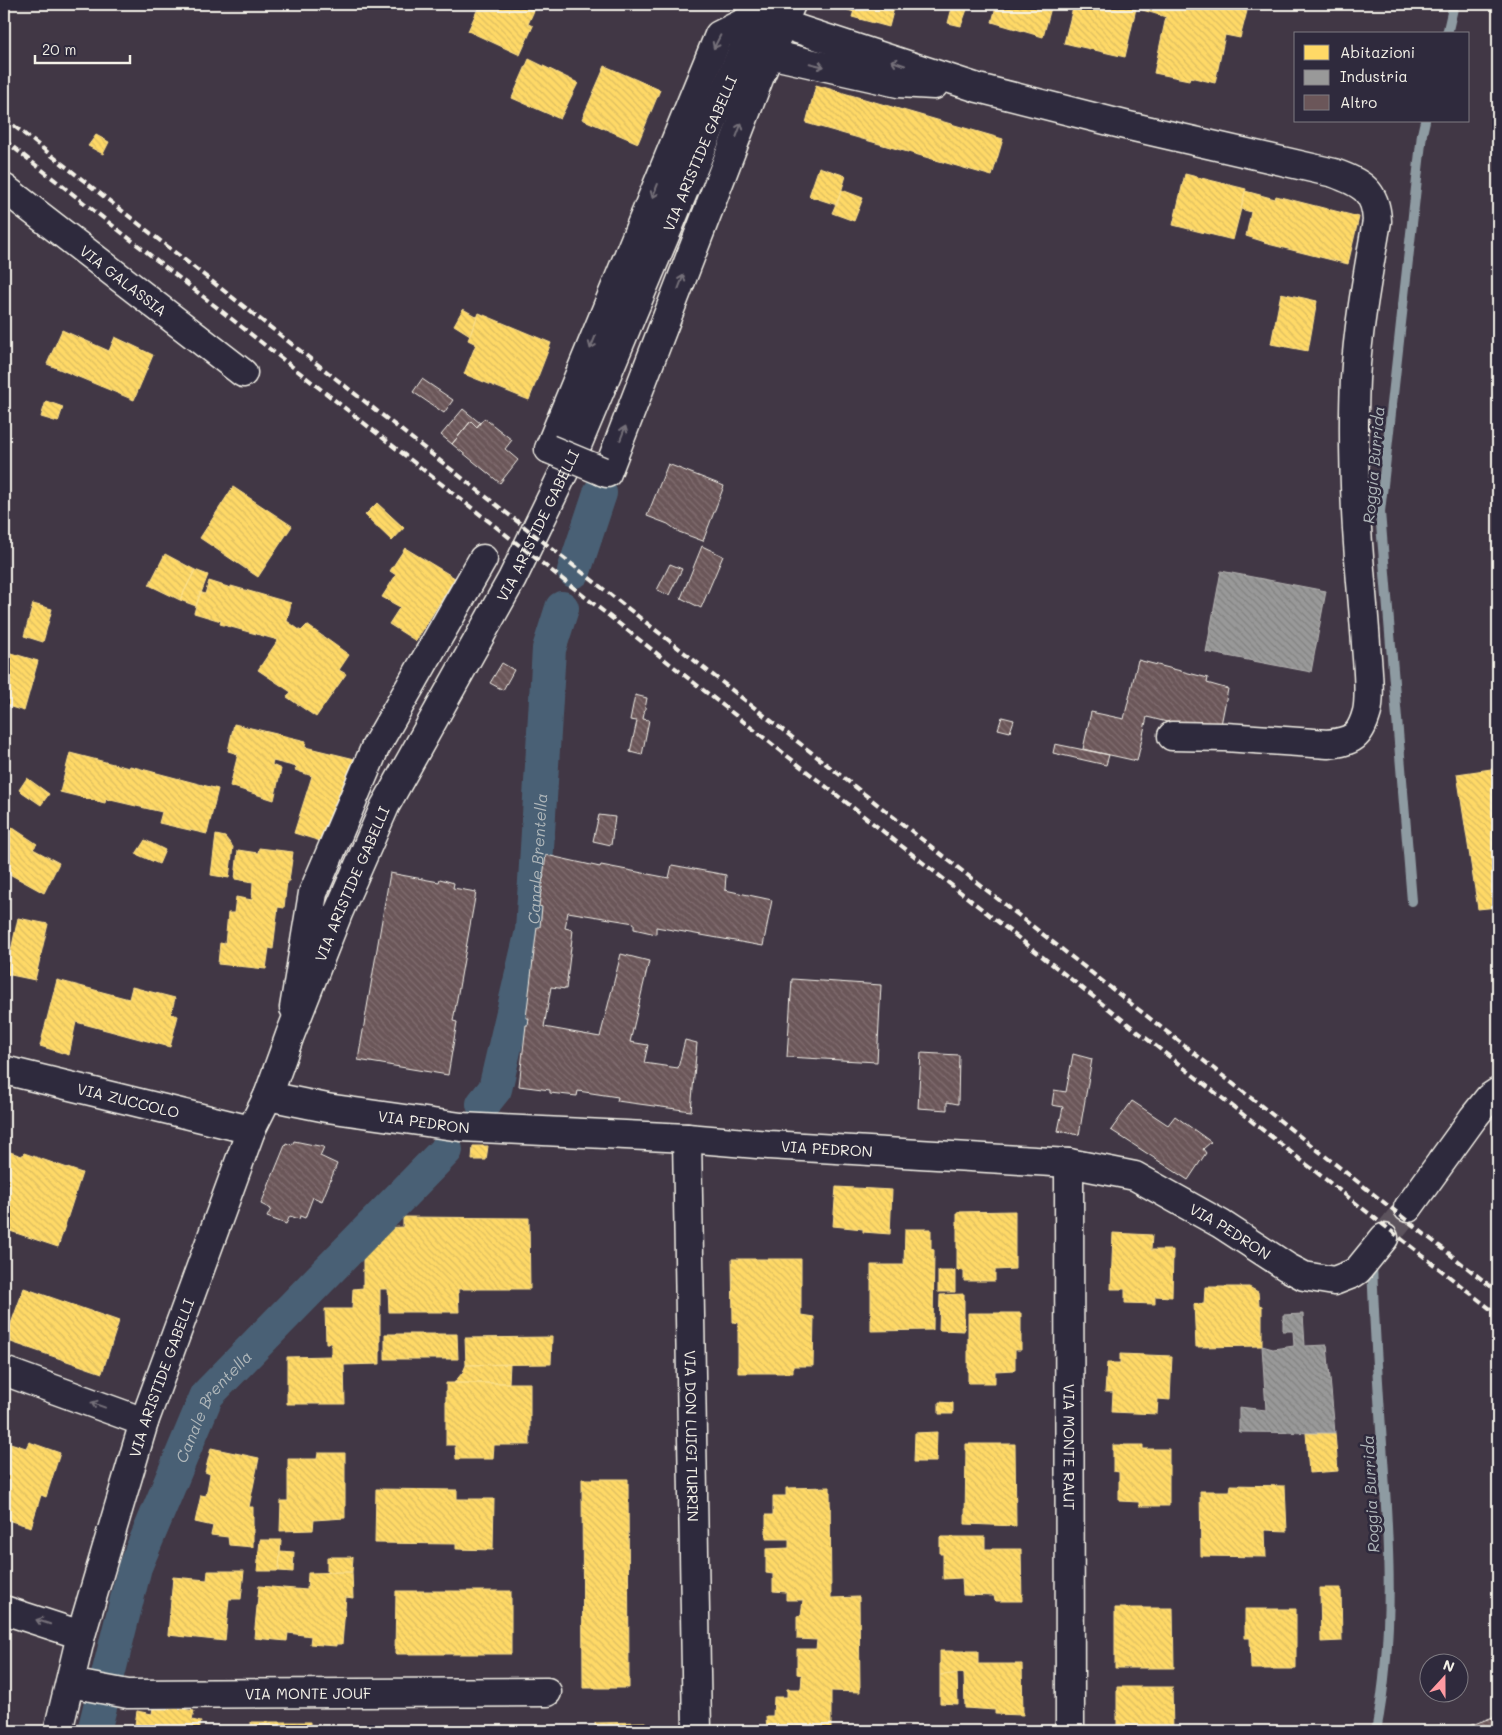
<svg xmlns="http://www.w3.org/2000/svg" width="1502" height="1735" font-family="Mali,sans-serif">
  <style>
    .homes { fill: url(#homes-back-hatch); stroke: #fce08d }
    .industry { fill: url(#industry-back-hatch); stroke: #b4b3b1 }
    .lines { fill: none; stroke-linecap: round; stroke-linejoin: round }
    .stream { stroke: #8e9ba2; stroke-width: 10 }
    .canal { stroke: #4a6174; stroke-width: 34 }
    .building { fill: url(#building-back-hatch); stroke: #f4f1e8 }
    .minor-tunnel { stroke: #5c535d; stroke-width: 28; stroke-dasharray: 28 14; stroke-linecap: butt }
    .minor-casing { stroke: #f4f1e8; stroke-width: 31 }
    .secondary-casing { stroke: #f4f1e8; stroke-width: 31 }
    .minor { stroke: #2f2a3d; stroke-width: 28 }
    .secondary { stroke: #2f2a3d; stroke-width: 28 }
    .rail { stroke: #f4f1e8; stroke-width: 4; stroke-dasharray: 8 4; stroke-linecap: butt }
    .minor-bridge-casing { stroke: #f4f1e8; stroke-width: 31; stroke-linecap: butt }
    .minor-bridge { stroke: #2f2a3d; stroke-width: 28 }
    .oneway { stroke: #747079 }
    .labels { text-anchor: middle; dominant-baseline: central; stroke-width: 5; stroke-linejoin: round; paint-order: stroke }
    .street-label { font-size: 15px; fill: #f4f1e8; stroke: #2f2a3d }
    .water-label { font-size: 16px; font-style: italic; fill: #b0b7ba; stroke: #2f2a3d }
  </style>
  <defs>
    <pattern id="homes-back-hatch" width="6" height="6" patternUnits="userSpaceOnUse" patternTransform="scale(1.25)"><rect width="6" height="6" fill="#ffd966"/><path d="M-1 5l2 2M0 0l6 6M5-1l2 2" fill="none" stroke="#dbbc60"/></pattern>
    <pattern id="industry-back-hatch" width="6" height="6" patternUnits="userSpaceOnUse" patternTransform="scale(1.25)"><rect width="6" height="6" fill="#999"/><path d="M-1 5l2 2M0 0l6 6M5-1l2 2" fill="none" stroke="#818180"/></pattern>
    <pattern id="building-back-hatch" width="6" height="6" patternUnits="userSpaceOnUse" patternTransform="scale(1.25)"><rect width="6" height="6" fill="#6b5659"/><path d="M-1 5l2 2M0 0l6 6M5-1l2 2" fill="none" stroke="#816f71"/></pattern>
  </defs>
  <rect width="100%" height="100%" fill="#413745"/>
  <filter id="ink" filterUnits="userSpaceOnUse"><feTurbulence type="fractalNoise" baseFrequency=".02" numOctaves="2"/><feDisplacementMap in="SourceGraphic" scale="10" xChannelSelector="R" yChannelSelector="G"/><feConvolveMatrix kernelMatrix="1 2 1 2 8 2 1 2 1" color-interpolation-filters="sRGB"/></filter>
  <g filter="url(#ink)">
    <path class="homes" d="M 480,4 L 537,4 L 528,24 L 533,26 L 520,55 L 468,31 Z
      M 843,4 L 856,4 L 854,12 L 842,8 Z
      M 856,4 L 895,4 L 889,27 L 852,17 Z
      M 953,4 L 969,4 L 961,26 L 948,23 Z
      M 985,4 L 1052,4 L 1043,37 L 992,22 L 996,7 Z
      M 1074,4 L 1137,4 L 1125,57 L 1064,43 Z
      M 1137,4 L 1220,4 L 1247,11 L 1240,38 L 1225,35 L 1215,83 L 1190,77 L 1189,80 L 1154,73 L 1166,17 L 1136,8 Z
      M 529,59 L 578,83 L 560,119 L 512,98 Z
      M 605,66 L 660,90 L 638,143 L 582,119 Z
      M 816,85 L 1003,139 L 992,176 L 806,123 Z
      M 96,135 L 109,142 L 103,154 L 88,146 Z
      M 819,167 L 846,176 L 837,205 L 809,196 Z
      M 1185,174 L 1246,189 L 1233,240 L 1173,225 Z
      M 842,190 L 863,198 L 854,221 L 832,213 Z
      M 1245,191 L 1275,199 L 1276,196 L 1359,217 L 1348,264 L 1264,243 L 1265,242 L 1246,236 L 1251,212 L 1241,209 Z
      M 1281,293 L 1317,301 L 1308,351 L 1271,344 Z
      M 463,309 L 477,317 L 470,335 L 454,325 Z
      M 479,313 L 551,343 L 529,400 L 464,374 L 476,344 L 468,340 Z
      M 62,330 L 109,351 L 115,337 L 153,355 L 134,400 L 47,364 Z
      M 46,401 L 63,407 L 58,422 L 41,417 Z
      M 233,487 L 292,526 L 258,577 L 200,538 Z
      M 377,503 L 404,528 L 392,541 L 365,515 Z
      M 405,548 L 455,578 L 416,641 L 389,624 L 400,607 L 382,597 L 396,575 L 390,571 Z
      M 165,554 L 195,570 L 180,600 L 149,585 Z
      M 195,570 L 208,575 L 196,606 L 180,600 Z
      M 209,581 L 231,588 L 231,586 L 291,603 L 287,621 L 301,631 L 307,625 L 349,655 L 339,670 L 346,674 L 316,717 L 287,697 L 291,692 L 258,670 L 278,640 L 220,624 L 221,621 L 194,613 L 200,592 L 205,594 Z
      M 33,604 L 52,609 L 43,642 L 24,636 Z
      M 4,651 L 38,661 L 24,711 L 4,705 Z
      M 234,724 L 306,741 L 305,747 L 355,759 L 327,843 L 294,833 L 312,776 L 295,770 L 297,767 L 273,761 L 272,765 L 281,769 L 274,800 L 230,786 L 238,754 L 228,751 Z
      M 70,753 L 129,768 L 130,766 L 218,789 L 207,834 L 159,823 L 162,812 L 106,799 L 105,803 L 60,792 Z
      M 1498,768 L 1498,907 L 1478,909 L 1457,774 Z
      M 27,778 L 49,794 L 41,805 L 19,790 Z
      M 4,822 L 37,844 L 33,849 L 59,863 L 44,893 L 4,871 Z
      M 216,835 L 225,837 L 233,847 L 229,878 L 211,875 Z
      M 145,840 L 165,850 L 159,864 L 136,854 Z
      M 259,848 L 293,852 L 289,881 L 287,881 L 284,908 L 278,907 L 273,949 L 269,948 L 266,969 L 218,964 L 220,943 L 225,944 L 228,913 L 234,913 L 236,897 L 252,900 L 253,882 L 235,879 L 238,850 L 258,853 Z
      M 18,918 L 48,924 L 35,980 L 6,974 Z
      M 57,980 L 129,999 L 132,987 L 175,998 L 171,1014 L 178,1016 L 170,1047 L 76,1022 L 69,1055 L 40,1046 Z
      M 473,1146 L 488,1146 L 486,1160 L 472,1160 Z
      M 4,1150 L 22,1156 L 24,1153 L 82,1173 L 58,1247 L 4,1229 L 5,1222 L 4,1221 Z
      M 836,1187 L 892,1190 L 890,1234 L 863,1232 L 863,1229 L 833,1226 Z
      M 1015,1211 L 1015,1269 L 995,1270 L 995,1281 L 964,1281 L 964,1271 L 957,1270 L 957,1212 Z
      M 403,1217 L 529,1218 L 530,1289 L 458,1289 L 459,1312 L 389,1312 L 388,1289 L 380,1289 L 380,1364 L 344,1365 L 345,1404 L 287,1404 L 287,1357 L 331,1356 L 331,1343 L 326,1343 L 325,1309 L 352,1309 L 353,1289 L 363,1288 L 363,1244 L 380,1244 L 381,1228 L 403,1227 Z
      M 905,1229 L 931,1229 L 931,1249 L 934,1250 L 933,1330 L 871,1331 L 871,1265 L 904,1265 Z
      M 1113,1233 L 1152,1235 L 1151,1250 L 1173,1250 L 1172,1297 L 1155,1296 L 1155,1304 L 1125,1303 L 1125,1289 L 1111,1289 Z
      M 732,1259 L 801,1259 L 801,1315 L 814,1317 L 813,1366 L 793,1366 L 793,1373 L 738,1373 L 738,1323 L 733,1322 Z
      M 938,1271 L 955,1271 L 955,1292 L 938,1292 Z
      M 1205,1287 L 1249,1287 L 1258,1292 L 1259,1305 L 1262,1306 L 1262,1346 L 1196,1347 L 1194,1304 L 1204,1304 Z
      M 24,1288 L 119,1321 L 102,1373 L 5,1340 Z
      M 964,1294 L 964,1331 L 939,1330 L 940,1295 Z
      M 968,1313 L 1021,1313 L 1021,1350 L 1015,1350 L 1015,1370 L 995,1371 L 995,1383 L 968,1383 Z
      M 385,1334 L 457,1334 L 458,1359 L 385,1359 Z
      M 552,1337 L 551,1364 L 466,1365 L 465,1338 Z
      M 1120,1354 L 1172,1356 L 1170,1400 L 1158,1399 L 1157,1414 L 1112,1412 L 1113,1392 L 1105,1392 L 1107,1363 L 1120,1363 Z
      M 510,1364 L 509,1383 L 454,1383 L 463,1372 L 466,1365 Z
      M 446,1383 L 530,1383 L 530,1445 L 494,1445 L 493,1459 L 456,1459 L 455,1445 L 446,1445 Z
      M 939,1402 L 953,1403 L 953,1414 L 939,1414 Z
      M 937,1432 L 936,1462 L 914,1462 L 915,1433 Z
      M 1306,1433 L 1335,1433 L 1338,1471 L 1309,1473 Z
      M 4,1441 L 26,1448 L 29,1442 L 60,1453 L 46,1497 L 41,1495 L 31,1527 L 4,1519 Z
      M 966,1444 L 1015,1444 L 1016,1526 L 965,1524 Z
      M 1113,1445 L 1143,1445 L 1143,1449 L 1169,1449 L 1169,1506 L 1139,1506 L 1139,1502 L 1119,1501 L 1119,1472 L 1113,1471 Z
      M 211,1448 L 259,1458 L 249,1507 L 253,1507 L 253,1547 L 229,1545 L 228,1537 L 211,1535 L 213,1526 L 195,1522 L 201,1495 L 206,1496 L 210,1474 L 205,1472 Z
      M 318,1453 L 345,1453 L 345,1518 L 314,1520 L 313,1530 L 280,1531 L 281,1501 L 288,1501 L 288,1459 L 317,1459 Z
      M 582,1479 L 628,1479 L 629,1688 L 583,1688 Z
      M 1231,1485 L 1285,1486 L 1287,1531 L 1265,1530 L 1266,1557 L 1201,1556 L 1200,1491 L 1230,1491 Z
      M 830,1487 L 831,1598 L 859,1597 L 860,1692 L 831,1691 L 831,1731 L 767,1731 L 766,1716 L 773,1716 L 774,1697 L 787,1697 L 787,1689 L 801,1689 L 802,1675 L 797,1674 L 797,1649 L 816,1649 L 817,1640 L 797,1639 L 797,1616 L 801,1615 L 803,1600 L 786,1600 L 786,1592 L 773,1591 L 773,1574 L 766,1573 L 766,1549 L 789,1548 L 789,1539 L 766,1539 L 766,1515 L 773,1515 L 773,1496 L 786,1496 L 786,1488 Z
      M 376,1489 L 457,1490 L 457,1499 L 494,1499 L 493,1550 L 456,1549 L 456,1544 L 375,1543 Z
      M 940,1537 L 985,1537 L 985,1549 L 1021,1549 L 1022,1601 L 995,1601 L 994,1596 L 963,1595 L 962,1578 L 943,1579 L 943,1554 L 940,1554 Z
      M 260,1540 L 281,1540 L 279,1571 L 257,1571 Z
      M 280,1551 L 294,1552 L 293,1572 L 279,1571 Z
      M 327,1557 L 353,1557 L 352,1572 L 327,1572 Z
      M 208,1571 L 244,1571 L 241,1599 L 229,1599 L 225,1641 L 168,1635 L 173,1577 L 207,1580 Z
      M 352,1572 L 353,1598 L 346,1597 L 342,1644 L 336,1644 L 336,1646 L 310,1644 L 311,1636 L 288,1633 L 287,1641 L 254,1638 L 259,1586 L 307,1590 L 308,1573 Z
      M 1320,1588 L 1341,1588 L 1342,1641 L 1321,1642 Z
      M 396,1591 L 511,1591 L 511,1654 L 395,1654 Z
      M 1115,1608 L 1173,1608 L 1174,1668 L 1115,1668 Z
      M 1245,1609 L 1296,1609 L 1296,1669 L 1251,1669 L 1250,1638 L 1245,1638 Z
      M 940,1651 L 978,1651 L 978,1664 L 1022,1664 L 1023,1715 L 995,1714 L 995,1710 L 965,1708 L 964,1673 L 940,1675 Z
      M 957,1674 L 958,1704 L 940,1703 L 940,1675 Z
      M 1117,1687 L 1172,1687 L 1173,1731 L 1117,1731 Z
      M 153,1707 L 171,1707 L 194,1711 L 192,1720 L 201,1722 L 199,1731 L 134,1731 L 137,1711 L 152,1714 Z
      M 251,1722 L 310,1722 L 310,1731 L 251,1731 Z
      M 646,1722 L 646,1731 L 595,1731 L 595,1723 Z"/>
    <path class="industry" d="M 1221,571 L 1326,591 L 1311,672 L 1206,652 Z
      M 1303,1314 L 1305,1346 L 1327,1345 L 1335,1433 L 1239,1432 L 1239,1407 L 1266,1410 L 1262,1346 L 1273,1349 L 1294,1346 L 1293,1331 L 1283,1331 L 1283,1315 Z"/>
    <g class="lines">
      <path class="stream" d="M 1447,34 L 1454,4
        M 1412,901 L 1380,512 L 1422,134 L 1425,121
        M 1372,1263 C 1374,1323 1378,1384 1382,1444 C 1389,1541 1395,1636 1376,1731"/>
      <g class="canal">
        <path d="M 574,571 L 600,493"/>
        <path id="s1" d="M 483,1104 L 495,1089 L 532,931 L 549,649 L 562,608"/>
        <path id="s2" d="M 94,1731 L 135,1567 L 207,1395 L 446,1150"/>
      </g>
    </g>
    <path class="building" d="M 422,379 L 453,400 L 444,413 L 413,392 Z
      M 463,409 L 480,423 L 477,427 L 471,421 L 452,444 L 441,435 Z
      M 484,418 L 512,440 L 505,449 L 518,460 L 500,483 L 452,444 L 471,421 L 477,427 Z
      M 668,464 L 724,486 L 703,541 L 679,532 L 668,524 L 647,516 Z
      M 702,546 L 723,556 L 701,608 L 681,598 Z
      M 670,564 L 682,569 L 669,595 L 657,590 Z
      M 1138,660 L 1208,678 L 1207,683 L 1228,689 L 1219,735 L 1147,717 L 1137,761 L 1083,749 L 1091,712 L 1124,719 Z
      M 502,663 L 514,670 L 503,690 L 490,683 Z
      M 635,695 L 647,698 L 643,719 L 649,720 L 642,755 L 630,752 L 637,721 L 630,720 Z
      M 1002,717 L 1014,720 L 1010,732 L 998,729 Z
      M 1055,744 L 1109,755 L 1106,765 L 1053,753 Z
      M 599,815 L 615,817 L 611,845 L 593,841 Z
      M 546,855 L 600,867 L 601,865 L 669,878 L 672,865 L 726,875 L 725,890 L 772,900 L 763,946 L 656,927 L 656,934 L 634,929 L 634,923 L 568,912 L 565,928 L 573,930 L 566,989 L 551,987 L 544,1027 L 600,1037 L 621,954 L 649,961 L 630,1042 L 648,1045 L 644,1063 L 678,1068 L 685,1040 L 697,1043 L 691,1111 L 617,1101 L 618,1097 L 578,1091 L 577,1096 L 550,1093 L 550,1090 L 519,1086 L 526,1025 L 528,1025 L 529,1018 L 526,1018 L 537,927 L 540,927 L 542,907 L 539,906 Z
      M 390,873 L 439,882 L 440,879 L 454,883 L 453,888 L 476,892 L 453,1021 L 457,1022 L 448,1075 L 358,1060 Z
      M 792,979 L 881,985 L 877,1062 L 787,1057 Z
      M 921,1053 L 959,1055 L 958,1104 L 947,1102 L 947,1110 L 918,1108 Z
      M 1073,1054 L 1092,1059 L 1079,1135 L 1058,1131 L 1063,1107 L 1052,1105 L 1054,1090 L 1066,1092 Z
      M 1132,1101 L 1168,1125 L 1175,1116 L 1211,1142 L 1203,1149 L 1206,1153 L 1188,1180 L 1111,1130 Z
      M 294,1141 L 324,1147 L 320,1156 L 337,1164 L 322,1201 L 313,1197 L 305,1218 L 300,1216 L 299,1219 L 290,1216 L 286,1224 L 267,1217 L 271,1209 L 261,1204 L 286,1143 L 292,1145 Z
      M 1493,1717 L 1498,1731 L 1456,1731 Z"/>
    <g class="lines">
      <path class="minor-tunnel" d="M 1384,1238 L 1408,1208"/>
      <defs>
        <g id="minor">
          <path d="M 782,24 L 978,88 L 1129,126 L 1334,173 C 1361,183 1376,190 1377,221 C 1368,273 1358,326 1355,379 C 1353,423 1354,467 1356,511 C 1358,555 1363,600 1366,644 C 1367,663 1371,693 1367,712 C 1360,737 1353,741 1328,744 L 1225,737 L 1172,736"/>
          <path d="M 754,48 L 769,54 L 898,83 L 934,85"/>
          <path id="s3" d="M 4,188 L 243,373"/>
          <path d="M 549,449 L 719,35 L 757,16"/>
          <path d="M 602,471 L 607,473 L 760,76 L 791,4"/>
          <path d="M 294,1008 L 313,893 L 375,748 L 483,559"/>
          <path id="s4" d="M 4,1070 L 251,1130"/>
          <path id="s5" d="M 268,1096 L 327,1108 L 461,1127 L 687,1138 L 769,1145 L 1069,1163 L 1135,1176 L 1221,1224 L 1287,1267 L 1304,1276 L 1334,1281 L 1352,1274 L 1358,1270 L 1384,1238"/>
          <path id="s6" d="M 687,1138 L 697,1731"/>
          <path id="s7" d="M 1069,1163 L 1070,1731"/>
          <path d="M 1408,1208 L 1473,1118 L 1489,1098 L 1498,1092"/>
          <path d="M 4,1371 L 144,1422"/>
          <path d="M 4,1610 L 81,1635"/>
          <path id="s8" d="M 70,1683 L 128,1694 L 547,1692"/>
        </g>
        <g id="secondary">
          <path id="s9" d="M 58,1731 L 81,1635 L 144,1422 L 251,1130 L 268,1096 L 290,1035 L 338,913 L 385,806 L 512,579 L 578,443 L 762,4"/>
        </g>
      </defs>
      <use href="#minor" class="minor-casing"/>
      <use href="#secondary" class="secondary-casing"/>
      <use href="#minor" class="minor"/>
      <use href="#secondary" class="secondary"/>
      <path class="rail" d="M 4,118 L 1498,1292
        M 4,140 L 1498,1315"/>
      <defs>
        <path id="minor-bridge" d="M 549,449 L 602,471"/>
      </defs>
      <use href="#minor-bridge" class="minor-bridge-casing"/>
      <use href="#minor-bridge" class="minor-bridge"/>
    </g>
    <defs><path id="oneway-shaft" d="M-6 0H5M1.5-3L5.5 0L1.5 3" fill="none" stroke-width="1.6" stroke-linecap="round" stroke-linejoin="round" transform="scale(1.25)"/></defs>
    <g class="oneway">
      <use href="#oneway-shaft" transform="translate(717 42) rotate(117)"/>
      <use href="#oneway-shaft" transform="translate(898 63) rotate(-161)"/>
      <use href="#oneway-shaft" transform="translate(817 65) rotate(13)"/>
      <use href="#oneway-shaft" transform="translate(739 130) rotate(-69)"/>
      <use href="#oneway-shaft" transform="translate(655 191) rotate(112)"/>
      <use href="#oneway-shaft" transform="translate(681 282) rotate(-69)"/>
      <use href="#oneway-shaft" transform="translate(593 342) rotate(112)"/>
      <use href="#oneway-shaft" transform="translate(623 433) rotate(-69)"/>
      <use href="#oneway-shaft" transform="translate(98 1405) rotate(-160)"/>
      <use href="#oneway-shaft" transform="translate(43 1622) rotate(-162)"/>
    </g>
  </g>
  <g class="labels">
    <g class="street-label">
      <text stroke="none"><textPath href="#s9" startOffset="1708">VIA ARISTIDE GABELLI</textPath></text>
      <text stroke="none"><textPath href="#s3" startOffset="151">VIA GALASSIA</textPath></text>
      <text stroke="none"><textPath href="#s9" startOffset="1302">VIA ARISTIDE GABELLI</textPath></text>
      <text stroke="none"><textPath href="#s9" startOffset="898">VIA ARISTIDE GABELLI</textPath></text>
      <text stroke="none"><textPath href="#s4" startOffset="128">VIA ZUCCOLO</textPath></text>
      <text stroke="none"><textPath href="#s5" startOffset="158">VIA PEDRON</textPath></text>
      <text stroke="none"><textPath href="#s5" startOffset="562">VIA PEDRON</textPath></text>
      <text stroke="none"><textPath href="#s5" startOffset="982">VIA PEDRON</textPath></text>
      <text stroke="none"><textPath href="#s9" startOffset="368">VIA ARISTIDE GABELLI</textPath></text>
      <text stroke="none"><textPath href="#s6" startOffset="298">VIA DON LUIGI TURRIN</textPath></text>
      <text stroke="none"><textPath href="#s7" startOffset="284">VIA MONTE RAUT</textPath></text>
      <text stroke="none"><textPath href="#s8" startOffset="239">VIA MONTE JOUF</textPath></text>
    </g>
    <g class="water-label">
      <text transform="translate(1373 465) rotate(-85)">Roggia Burrida</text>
      <text stroke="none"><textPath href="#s1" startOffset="254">Canale Brentella</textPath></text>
      <text stroke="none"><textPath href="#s2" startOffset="349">Canale Brentella</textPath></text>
      <text transform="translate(1370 1494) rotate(-93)">Roggia Burrida</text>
    </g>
  </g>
  <rect width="1502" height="1735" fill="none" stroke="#2f2a3d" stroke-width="20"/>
  <rect x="10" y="10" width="1482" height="1715" fill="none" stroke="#f4f1e8" stroke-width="2" filter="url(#ink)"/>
  <rect x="1294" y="32" width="175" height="90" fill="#2f2a3d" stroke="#7e7a81"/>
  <rect x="1304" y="45" width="25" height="15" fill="#ffd966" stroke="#7e7a81"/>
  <text x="1340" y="58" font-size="15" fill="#f4f1e8">Abitazioni</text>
  <rect x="1304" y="70" width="25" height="15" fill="#999999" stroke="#7e7a81"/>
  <text x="1340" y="82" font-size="15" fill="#f4f1e8">Industria</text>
  <rect x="1304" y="95" width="25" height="15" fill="#6b5659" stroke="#7e7a81"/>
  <text x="1340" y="108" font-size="15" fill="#f4f1e8">Altro</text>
  <g transform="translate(1444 1678) rotate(21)"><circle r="24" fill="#2f2a3d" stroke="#7e7a81"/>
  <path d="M0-4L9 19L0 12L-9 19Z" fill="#ff9aa2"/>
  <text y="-8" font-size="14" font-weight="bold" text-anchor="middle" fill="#f4f1e8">N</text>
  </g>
  <path d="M35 55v8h95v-8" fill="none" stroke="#f4f1e8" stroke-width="2.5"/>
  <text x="42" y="55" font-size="15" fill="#f4f1e8" stroke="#2f2a3d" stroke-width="4" paint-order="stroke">20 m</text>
</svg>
